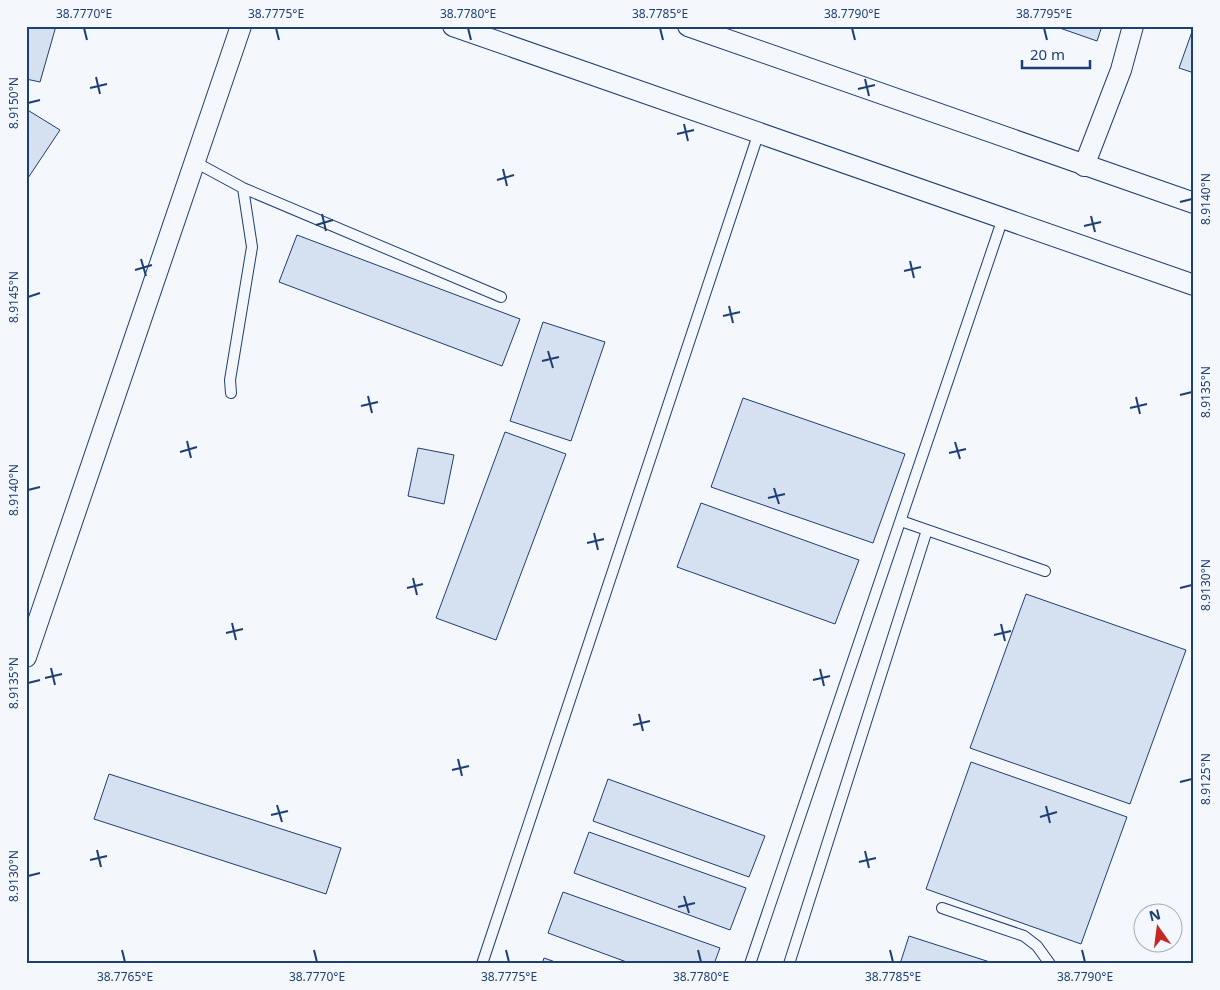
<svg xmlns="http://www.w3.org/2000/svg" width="1220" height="990" font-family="'Noto Sans',sans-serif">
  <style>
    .building { fill: #d5e0f0; stroke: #1d3f73 }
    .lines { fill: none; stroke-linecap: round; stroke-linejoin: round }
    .lane-casing { stroke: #1d3f73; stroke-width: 12 }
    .street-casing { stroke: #1d3f73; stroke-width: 22 }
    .lane { stroke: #f4f7fb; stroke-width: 10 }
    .street { stroke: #f4f7fb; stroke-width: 20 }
    .ticks { fill: none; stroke: #1d3f73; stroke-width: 2 }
    .neatline { fill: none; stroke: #1d3f73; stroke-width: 2 }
    .ticks-label { font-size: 12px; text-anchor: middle; fill: #1d3f73 }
  </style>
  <rect width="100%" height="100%" fill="#f4f7fb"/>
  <path class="building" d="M 26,26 L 56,26 L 40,82 L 26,79 Z
    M 1054,26 L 1102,26 L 1097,41 Z
    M 1194,26 L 1194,73 L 1179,68 Z
    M 26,109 L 60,130 L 26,181 Z
    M 297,235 L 520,319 L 502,366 L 279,282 Z
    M 543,322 L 605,342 L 571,441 L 510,421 Z
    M 743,398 L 905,454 L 873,543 L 711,487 Z
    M 505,432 L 566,454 L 496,640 L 436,618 Z
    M 418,448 L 454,455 L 444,504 L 408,496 Z
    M 701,503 L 859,560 L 835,624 L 677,567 Z
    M 1026,594 L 1186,650 L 1130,804 L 970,748 Z
    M 971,762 L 1127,817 L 1081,944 L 926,889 Z
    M 109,774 L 341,848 L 326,894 L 94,819 Z
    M 608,779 L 765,836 L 749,877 L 593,821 Z
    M 589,832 L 746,888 L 730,930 L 574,873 Z
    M 563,892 L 720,948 L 714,964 L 632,964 L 548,933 Z
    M 909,936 L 996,964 L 900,964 Z
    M 544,958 L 561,964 L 542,964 Z"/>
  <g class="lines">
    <defs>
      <path id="lane" d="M 195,162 L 243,188 L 501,297
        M 231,393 L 230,380 L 252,247 L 243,188
        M 901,521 L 1045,571
        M 942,908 L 1024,936 L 1037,946 L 1050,964
        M 482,964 L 759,132
        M 750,964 L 1003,218
        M 789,964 L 927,530"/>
      <path id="street" d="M 453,26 L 1194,285
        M 688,26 L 1194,203
        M 1084,166 L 1121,70 L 1133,26
        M 26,657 L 241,26"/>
    </defs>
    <use href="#lane" class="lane-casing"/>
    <use href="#street" class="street-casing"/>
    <use href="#lane" class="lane"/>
    <use href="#street" class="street"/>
  </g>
  <path class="ticks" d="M 84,28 L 87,40M 276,28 L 279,40M 468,28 L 471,40M 660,28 L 663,40M 852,28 L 855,40M 1044,28 L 1047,40M 96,77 L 100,94M 865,79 L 869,96M 90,88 L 107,84M 858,89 L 875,85M 28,103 L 40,100M 684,124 L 688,141M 677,134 L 694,130M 503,169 L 507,186M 497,180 L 514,175M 1180,202 L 1192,199M 322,214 L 326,231M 1091,216 L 1095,232M 316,225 L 333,220M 1084,226 L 1101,222M 141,259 L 146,276M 910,261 L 914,278M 135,270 L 152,265M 904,271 L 921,267M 28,297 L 40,293M 729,306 L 733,323M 723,316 L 740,312M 548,351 L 553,368M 542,361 L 559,357M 1180,395 L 1192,392M 368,396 L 372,413M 1136,397 L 1140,414M 361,406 L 378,402M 1130,408 L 1147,404M 187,441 L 191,458M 955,442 L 960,459M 180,452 L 197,447M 949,453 L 966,449M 774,488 L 779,504M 28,490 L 40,487M 768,498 L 785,494M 594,533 L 598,550M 587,543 L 604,539M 413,578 L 417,595M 407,588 L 423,584M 1180,588 L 1192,585M 232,623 L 236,640M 1001,624 L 1005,641M 226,633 L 243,629M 994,635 L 1011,631M 51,668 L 55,685M 820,669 L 824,686M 45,678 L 62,674M 813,680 L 830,676M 28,683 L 40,680M 639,714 L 643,731M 633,725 L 650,721M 458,759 L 462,776M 452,770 L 469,766M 1180,782 L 1192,779M 277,805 L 282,822M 1046,806 L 1050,823M 271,815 L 288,811M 1040,817 L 1057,812M 97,850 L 101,867M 865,851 L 869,868M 90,860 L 107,856M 859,862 L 876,858M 28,876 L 40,873M 684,896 L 689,913M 678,907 L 695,903M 122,950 L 125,962M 314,950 L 317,962M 506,950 L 509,962M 698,950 L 701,962M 890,950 L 893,962M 1082,950 L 1085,962"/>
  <rect width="1220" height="990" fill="none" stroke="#f4f7fb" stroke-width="55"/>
  <g transform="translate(1158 928) rotate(346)"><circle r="24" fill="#f4f7fb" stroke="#9eadc5"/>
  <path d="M0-4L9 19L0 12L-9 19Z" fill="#c62828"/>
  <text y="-8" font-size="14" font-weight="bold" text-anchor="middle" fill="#1d3f73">N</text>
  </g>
  <path d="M1022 60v8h68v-8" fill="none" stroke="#1d3f73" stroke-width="2.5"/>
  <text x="1030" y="60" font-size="15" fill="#1d3f73" stroke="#f4f7fb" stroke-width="4" paint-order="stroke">20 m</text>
  <rect x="28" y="28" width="1164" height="934" class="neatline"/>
  <g class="ticks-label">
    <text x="84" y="18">38.7770°E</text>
    <text x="276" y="18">38.7775°E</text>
    <text x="468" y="18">38.7780°E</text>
    <text x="660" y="18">38.7785°E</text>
    <text x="852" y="18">38.7790°E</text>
    <text x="1044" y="18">38.7795°E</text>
    <text transform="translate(14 103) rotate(-90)" y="4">8.9150°N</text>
    <text transform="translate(1206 199) rotate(-90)" y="4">8.9140°N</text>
    <text transform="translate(14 297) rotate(-90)" y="4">8.9145°N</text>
    <text transform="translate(1206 392) rotate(-90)" y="4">8.9135°N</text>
    <text transform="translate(14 490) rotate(-90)" y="4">8.9140°N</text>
    <text transform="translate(1206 585) rotate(-90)" y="4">8.9130°N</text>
    <text transform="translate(14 683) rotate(-90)" y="4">8.9135°N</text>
    <text transform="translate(1206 779) rotate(-90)" y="4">8.9125°N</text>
    <text transform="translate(14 876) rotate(-90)" y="4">8.9130°N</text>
    <text x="125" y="981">38.7765°E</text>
    <text x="317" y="981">38.7770°E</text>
    <text x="509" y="981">38.7775°E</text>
    <text x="701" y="981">38.7780°E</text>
    <text x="893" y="981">38.7785°E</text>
    <text x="1085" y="981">38.7790°E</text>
  </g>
</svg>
